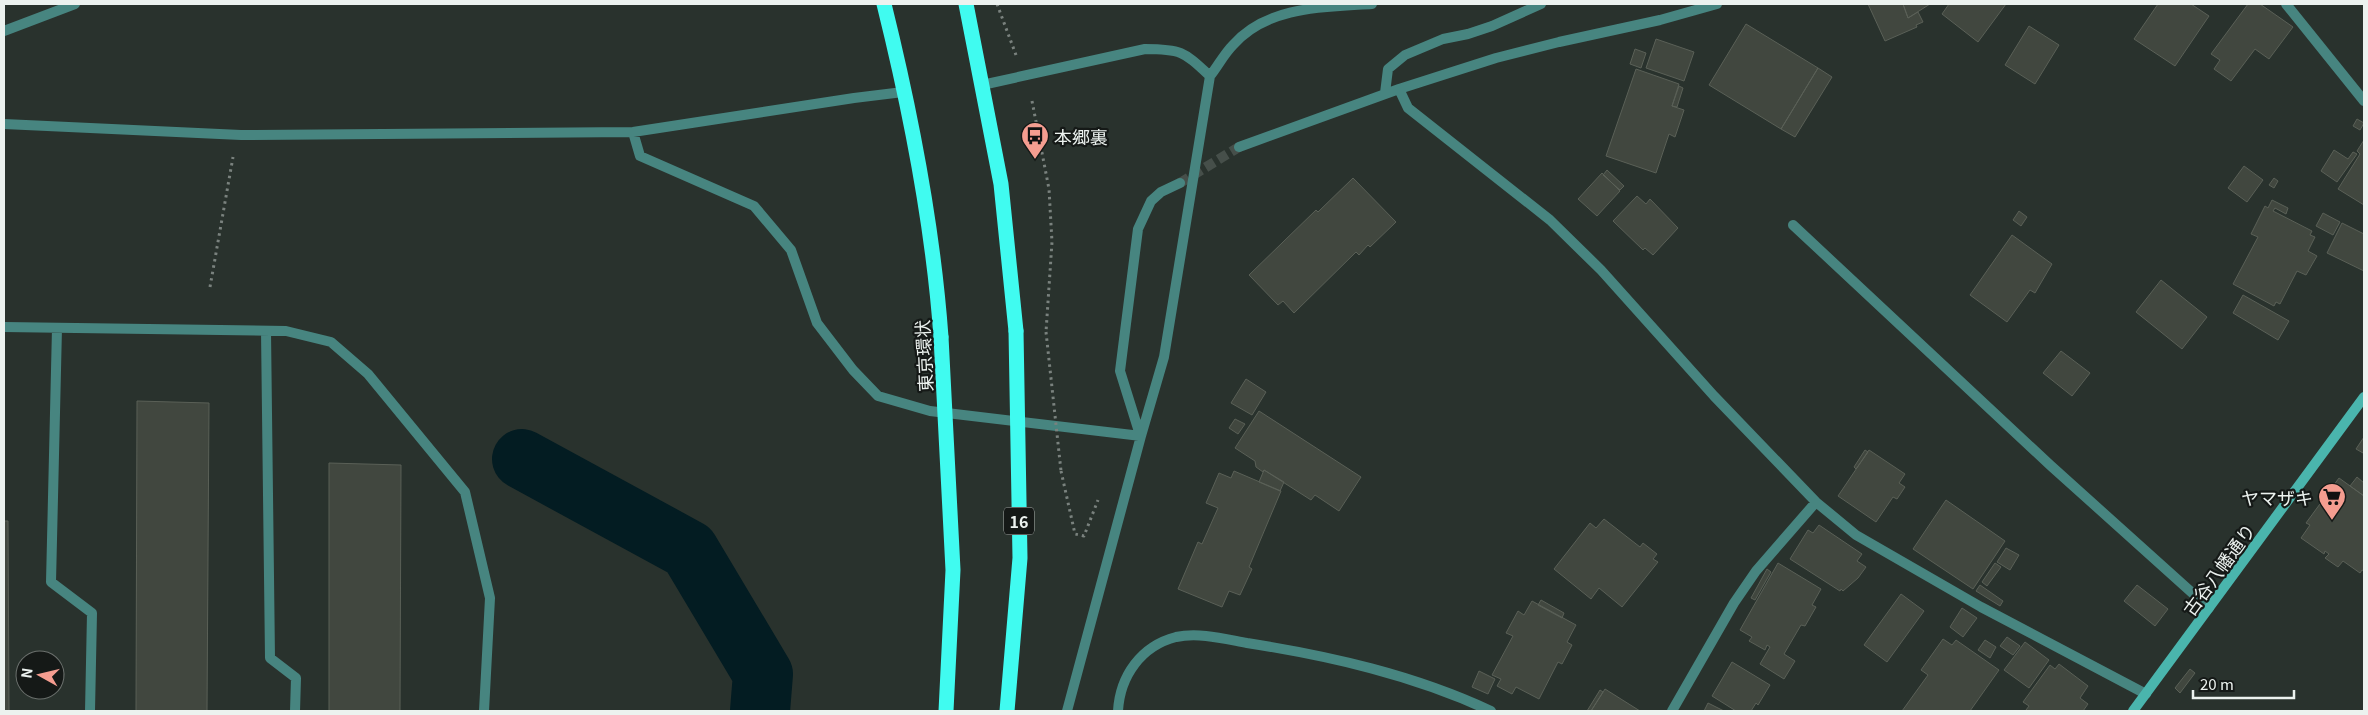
<svg xmlns="http://www.w3.org/2000/svg" width="2368" height="715" font-family="Georgia,'Noto Sans JP',serif">
  <style>
    .lines { fill: none; stroke-linecap: round; stroke-linejoin: round }
    .river { stroke: #031c22; stroke-width: 60 }
    .building { fill: #41473f; stroke: #5a6057 }
    .street-tunnel { stroke: #464f4a; stroke-width: 10; stroke-dasharray: 10 5; stroke-linecap: butt }
    .path { stroke: #7a827e; stroke-width: 3; stroke-dasharray: 2.5 4; stroke-linecap: butt }
    .street { stroke: #478580; stroke-width: 10 }
    .secondary { stroke: #4ab5ad; stroke-width: 10 }
    .highway { stroke: #40fbf0; stroke-width: 15 }
    .path-bridge { stroke: #7a827e; stroke-width: 3; stroke-dasharray: 2.5 4; stroke-linecap: butt }
    .highway-bridge { stroke: #40fbf0; stroke-width: 15 }
    .labels { text-anchor: middle; dominant-baseline: central; stroke-width: 4.5; stroke-linejoin: round; paint-order: stroke }
    .shield { fill: #151917; stroke: #acb1ae; stroke-width: 1 }
    .shield-label { font-size: 16px; font-weight: bold; fill: #ecf2ef }
    .poi-label { font-size: 18px; fill: #ecf2ef; stroke: #151917; text-anchor: start }
    .street-label { font-size: 18px; fill: #ecf2ef; stroke: #151917 }
  </style>
  <rect width="100%" height="100%" fill="#29322d"/>
  <g class="lines">
    <path class="river" d="M 522,459 L 689,550 L 763,674 L 760,711"/>
  </g>
  <path class="building" d="M 1868,4 L 1903,4 L 1908,18 L 1918,12 L 1923,22 L 1916,25 L 1917,27 L 1885,41 Z
    M 1903,4 L 1930,4 L 1908,18 Z
    M 1949,4 L 2006,4 L 1978,42 L 1942,14 Z
    M 2158,4 L 2191,4 L 2209,16 L 2175,66 L 2134,39 Z
    M 2248,4 L 2260,4 L 2293,27 L 2269,59 L 2255,49 L 2231,81 L 2214,69 L 2220,60 L 2211,54 Z
    M 1746,24 L 1818,68 L 1781,129 L 1709,85 Z
    M 2029,26 L 2059,45 L 2035,84 L 2005,65 Z
    M 1656,39 L 1694,52 L 1684,81 L 1646,68 Z
    M 1635,49 L 1646,53 L 1641,68 L 1630,64 Z
    M 1818,68 L 1832,77 L 1795,137 L 1781,129 Z
    M 1636,69 L 1679,84 L 1672,106 L 1684,110 L 1675,137 L 1669,134 L 1656,173 L 1606,156 Z
    M 1679,86 L 1683,88 L 1677,107 L 1672,106 Z
    M 2357,119 L 2364,123 L 2360,130 L 2353,126 Z
    M 2364,140 L 2364,205 L 2338,189 L 2360,154 L 2357,151 Z
    M 2334,150 L 2348,159 L 2353,152 L 2357,154 L 2337,182 L 2321,171 Z
    M 2244,166 L 2263,180 L 2247,202 L 2228,188 Z
    M 1607,170 L 1624,186 L 1620,190 L 1603,175 Z
    M 1602,173 L 1620,191 L 1597,216 L 1578,199 Z
    M 1353,178 L 1396,222 L 1370,247 L 1368,245 L 1359,255 L 1356,252 L 1294,313 L 1283,301 L 1278,305 L 1249,275 L 1316,210 L 1318,212 Z
    M 2274,178 L 2278,181 L 2274,188 L 2269,185 Z
    M 1637,196 L 1646,204 L 1650,199 L 1678,228 L 1653,255 L 1645,248 L 1643,250 L 1613,221 Z
    M 2272,200 L 2288,208 L 2286,214 L 2275,208 L 2273,211 L 2312,231 L 2310,235 L 2315,237 L 2308,251 L 2317,256 L 2306,275 L 2297,271 L 2280,304 L 2276,302 L 2274,306 L 2233,284 L 2258,237 L 2251,234 L 2265,206 L 2268,208 Z
    M 2019,211 L 2027,217 L 2021,226 L 2013,220 Z
    M 2323,213 L 2340,222 L 2333,235 L 2316,226 Z
    M 2342,223 L 2364,234 L 2364,271 L 2327,253 Z
    M 2012,235 L 2052,264 L 2035,293 L 2030,290 L 2007,322 L 1970,295 Z
    M 2161,280 L 2207,317 L 2182,349 L 2136,312 Z
    M 2243,295 L 2289,321 L 2278,340 L 2233,313 Z
    M 2061,351 L 2090,373 L 2072,396 L 2043,373 Z
    M 1246,379 L 1266,392 L 1252,415 L 1231,403 Z
    M 137,401 L 209,403 L 207,711 L 136,711 Z
    M 1259,411 L 1361,477 L 1339,511 L 1315,495 L 1311,500 L 1264,470 L 1263,472 L 1256,467 L 1255,461 L 1235,448 Z
    M 1235,419 L 1245,424 L 1238,434 L 1229,428 Z
    M 2364,437 L 2364,451 L 2363,453 L 2356,449 Z
    M 1865,450 L 1868,452 L 1856,469 L 1854,467 Z
    M 1869,450 L 1905,474 L 1899,483 L 1905,487 L 1897,499 L 1893,497 L 1876,522 L 1838,496 Z
    M 329,463 L 401,465 L 400,711 L 329,711 Z
    M 1264,470 L 1284,482 L 1280,491 L 1259,482 Z
    M 1234,471 L 1281,491 L 1249,567 L 1252,569 L 1240,595 L 1229,591 L 1222,607 L 1178,589 L 1198,542 L 1202,544 L 1218,508 L 1206,503 L 1219,473 L 1231,478 Z
    M 2357,477 L 2364,483 L 2364,496 L 2350,486 Z
    M 2339,478 L 2364,496 L 2364,571 L 2362,570 L 2360,573 L 2343,561 L 2338,567 L 2325,558 L 2329,554 L 2325,551 L 2324,554 L 2301,538 L 2310,525 L 2306,523 Z
    M 1946,500 L 2005,541 L 1973,589 L 1913,549 Z
    M 1604,519 L 1640,547 L 1643,543 L 1657,554 L 1653,559 L 1658,562 L 1622,607 L 1599,588 L 1591,599 L 1554,569 L 1590,523 L 1596,528 Z
    M 4,521 L 8,521 L 9,711 L 4,711 Z
    M 1819,525 L 1862,554 L 1857,561 L 1866,567 L 1858,578 L 1843,591 L 1841,589 L 1840,591 L 1790,559 L 1808,530 L 1813,533 Z
    M 2006,548 L 2019,555 L 2010,570 L 1997,562 Z
    M 1778,563 L 1821,589 L 1812,605 L 1816,607 L 1805,626 L 1801,625 L 1784,654 L 1795,661 L 1784,679 L 1760,664 L 1770,647 L 1767,645 L 1765,650 L 1749,641 L 1752,637 L 1740,630 Z
    M 1995,563 L 2001,567 L 1987,586 L 1982,582 Z
    M 1767,569 L 1771,572 L 1755,600 L 1751,598 Z
    M 1980,585 L 2003,601 L 2000,606 L 1976,591 Z
    M 2137,585 L 2168,609 L 2155,626 L 2124,601 Z
    M 1901,594 L 1924,611 L 1887,662 L 1864,645 Z
    M 1541,600 L 1564,613 L 1562,618 L 1538,605 Z
    M 1532,601 L 1576,625 L 1567,642 L 1572,645 L 1562,664 L 1558,662 L 1539,699 L 1516,687 L 1512,694 L 1497,686 L 1501,679 L 1492,675 L 1513,636 L 1506,633 L 1518,611 L 1524,615 Z
    M 1962,608 L 1977,618 L 1963,637 L 1950,627 Z
    M 2007,637 L 2020,646 L 2013,655 L 2000,646 Z
    M 1943,639 L 1952,645 L 1956,640 L 1999,670 L 1970,711 L 1902,711 L 1928,675 L 1921,670 Z
    M 1985,640 L 1996,647 L 1990,658 L 1978,650 Z
    M 2025,642 L 2049,660 L 2029,688 L 2004,670 Z
    M 1732,662 L 1770,685 L 1758,705 L 1756,703 L 1751,711 L 1736,711 L 1712,696 Z
    M 2059,664 L 2088,686 L 2080,698 L 2088,704 L 2083,711 L 2028,711 L 2026,710 L 2029,706 L 2023,702 L 2050,665 L 2055,669 Z
    M 2190,669 L 2195,673 L 2180,693 L 2175,688 Z
    M 1479,671 L 1495,679 L 1488,694 L 1472,687 Z
    M 1605,689 L 1640,711 L 1591,711 Z
    M 1600,690 L 1603,692 L 1591,711 L 1587,711 Z
    M 1708,703 L 1724,711 L 1704,711 Z"/>
  <g class="lines">
    <path class="street-tunnel" d="M 1180,183 L 1239,147"/>
    <path class="path" d="M 997,4 L 1016,55
      M 1032,101 L 1049,189 L 1052,242 L 1046,332
      M 210,287 L 233,157
      M 1061,471 L 1075,534 L 1084,536 L 1098,500"/>
    <path class="street" d="M 2286,4 L 2364,101
      M 4,31 L 75,4
      M 982,85 L 1145,49 C 1182,49 1184,52 1210,76
      M 1399,89 L 1496,58 L 1559,42 L 1660,20 L 1717,4
      M 1385,93 L 1388,69 L 1405,55 L 1443,39 L 1468,34 L 1492,26 L 1541,4
      M 4,124 L 241,135 L 633,132 L 854,98 L 903,92
      M 633,132 L 640,156 L 754,206 L 791,250 L 817,323 L 853,370 L 878,396 L 930,411 L 1141,436
      M 1239,147 L 1399,89 L 1408,108 L 1550,220 L 1601,270 L 1714,396 L 1816,502 L 1856,535 L 1981,607 L 2146,694
      M 1793,225 L 2050,465 L 2209,608
      M 4,327 L 286,331 L 331,342 L 368,374 L 465,492 L 490,598 L 484,711
      M 57,328 L 51,582 L 92,613 L 90,711
      M 266,331 L 270,658 L 296,678 L 295,711
      M 1140,435 L 1120,371 L 1138,229 L 1151,201 L 1161,192 L 1180,183
      M 1067,711 L 1141,436 L 1164,357 L 1210,76 C 1218,66 1224,54 1233,45 C 1267,6 1324,7 1372,4
      M 1118,711 C 1120,676 1141,646 1176,637 C 1199,632 1225,639 1247,643 C 1330,656 1414,675 1491,711
      M 1672,711 L 1734,603 L 1756,571 L 1816,502"/>
    <path class="secondary" d="M 2133,711 L 2364,397"/>
    <path class="highway" d="M 884,4 C 911,113 933,225 941,337
      M 966,4 L 1001,184 L 1016,331"/>
    <path class="path-bridge" d="M 1046,332 L 1061,471"/>
    <path class="highway-bridge" d="M 941,337 L 953,570 L 946,711
      M 1007,711 L 1020,558 L 1016,331"/>
  </g>
  <defs>
    <symbol id="bus-pin" viewBox="-11 -11 22 30"><path d="M0 17L-7.5 6A9.5 9.5 0 1 1 7.5 6Z" fill="#f59d90" stroke="#151917"/><path d="M-5-6H5V4H4V6H2V4H-2V6H-4V4H-5ZM-3.5-4V0h7V-4ZM-3.5 1.2v1.5H-2V1.2ZM2 1.2v1.5H3.5V1.2Z" fill="#111"/></symbol>
    <symbol id="supermarket-pin" viewBox="-11 -11 22 30"><path d="M0 17L-7.5 6A9.5 9.5 0 1 1 7.5 6Z" fill="#f59d90" stroke="#151917"/><path d="M-6-5.5h2.5l.6 2H6L4.5 2H-2.5L-4.4-4H-6ZM-1.5 3.2a1.3 1.3 0 1 0 .1 0ZM3 3.2a1.3 1.3 0 1 0 .1 0Z" fill="#111"/></symbol>
  </defs>
  <g fill-rule="evenodd">
    <use href="#bus-pin" x="1019" y="120" width="32" height="43"/>
    <use href="#supermarket-pin" x="2316" y="481" width="32" height="43"/>
  </g>
  <g class="labels">
    <rect class="shield" x="1004" y="507.5" width="30" height="27" rx="4"/>
    <g class="shield-label">
      <text x="1019" y="521">16</text>
    </g>
    <g class="poi-label">
      <text x="1054" y="136">本郷裏</text>
      <text x="2313" y="497" text-anchor="end">ヤマザキ</text>
    </g>
    <g class="street-label">
      <text transform="translate(923 356) rotate(-93)">東京環状</text>
      <text transform="translate(2218 569) rotate(-54)">古谷八幡通り</text>
    </g>
  </g>
  <rect width="2368" height="715" fill="none" stroke="#ecf2ef" stroke-width="10"/>
  <g transform="translate(40 675) rotate(278)"><circle r="24" fill="#151917" stroke="#6b706d"/>
  <path d="M0-4L9 19L0 12L-9 19Z" fill="#f59d90"/>
  <text y="-8" font-size="14" font-weight="bold" text-anchor="middle" fill="#ecf2ef">N</text>
  </g>
  <path d="M2193 690v8h101v-8" fill="none" stroke="#ecf2ef" stroke-width="2.5"/>
  <text x="2200" y="690" font-size="15" fill="#ecf2ef" stroke="#151917" stroke-width="4" paint-order="stroke">20 m</text>
</svg>
